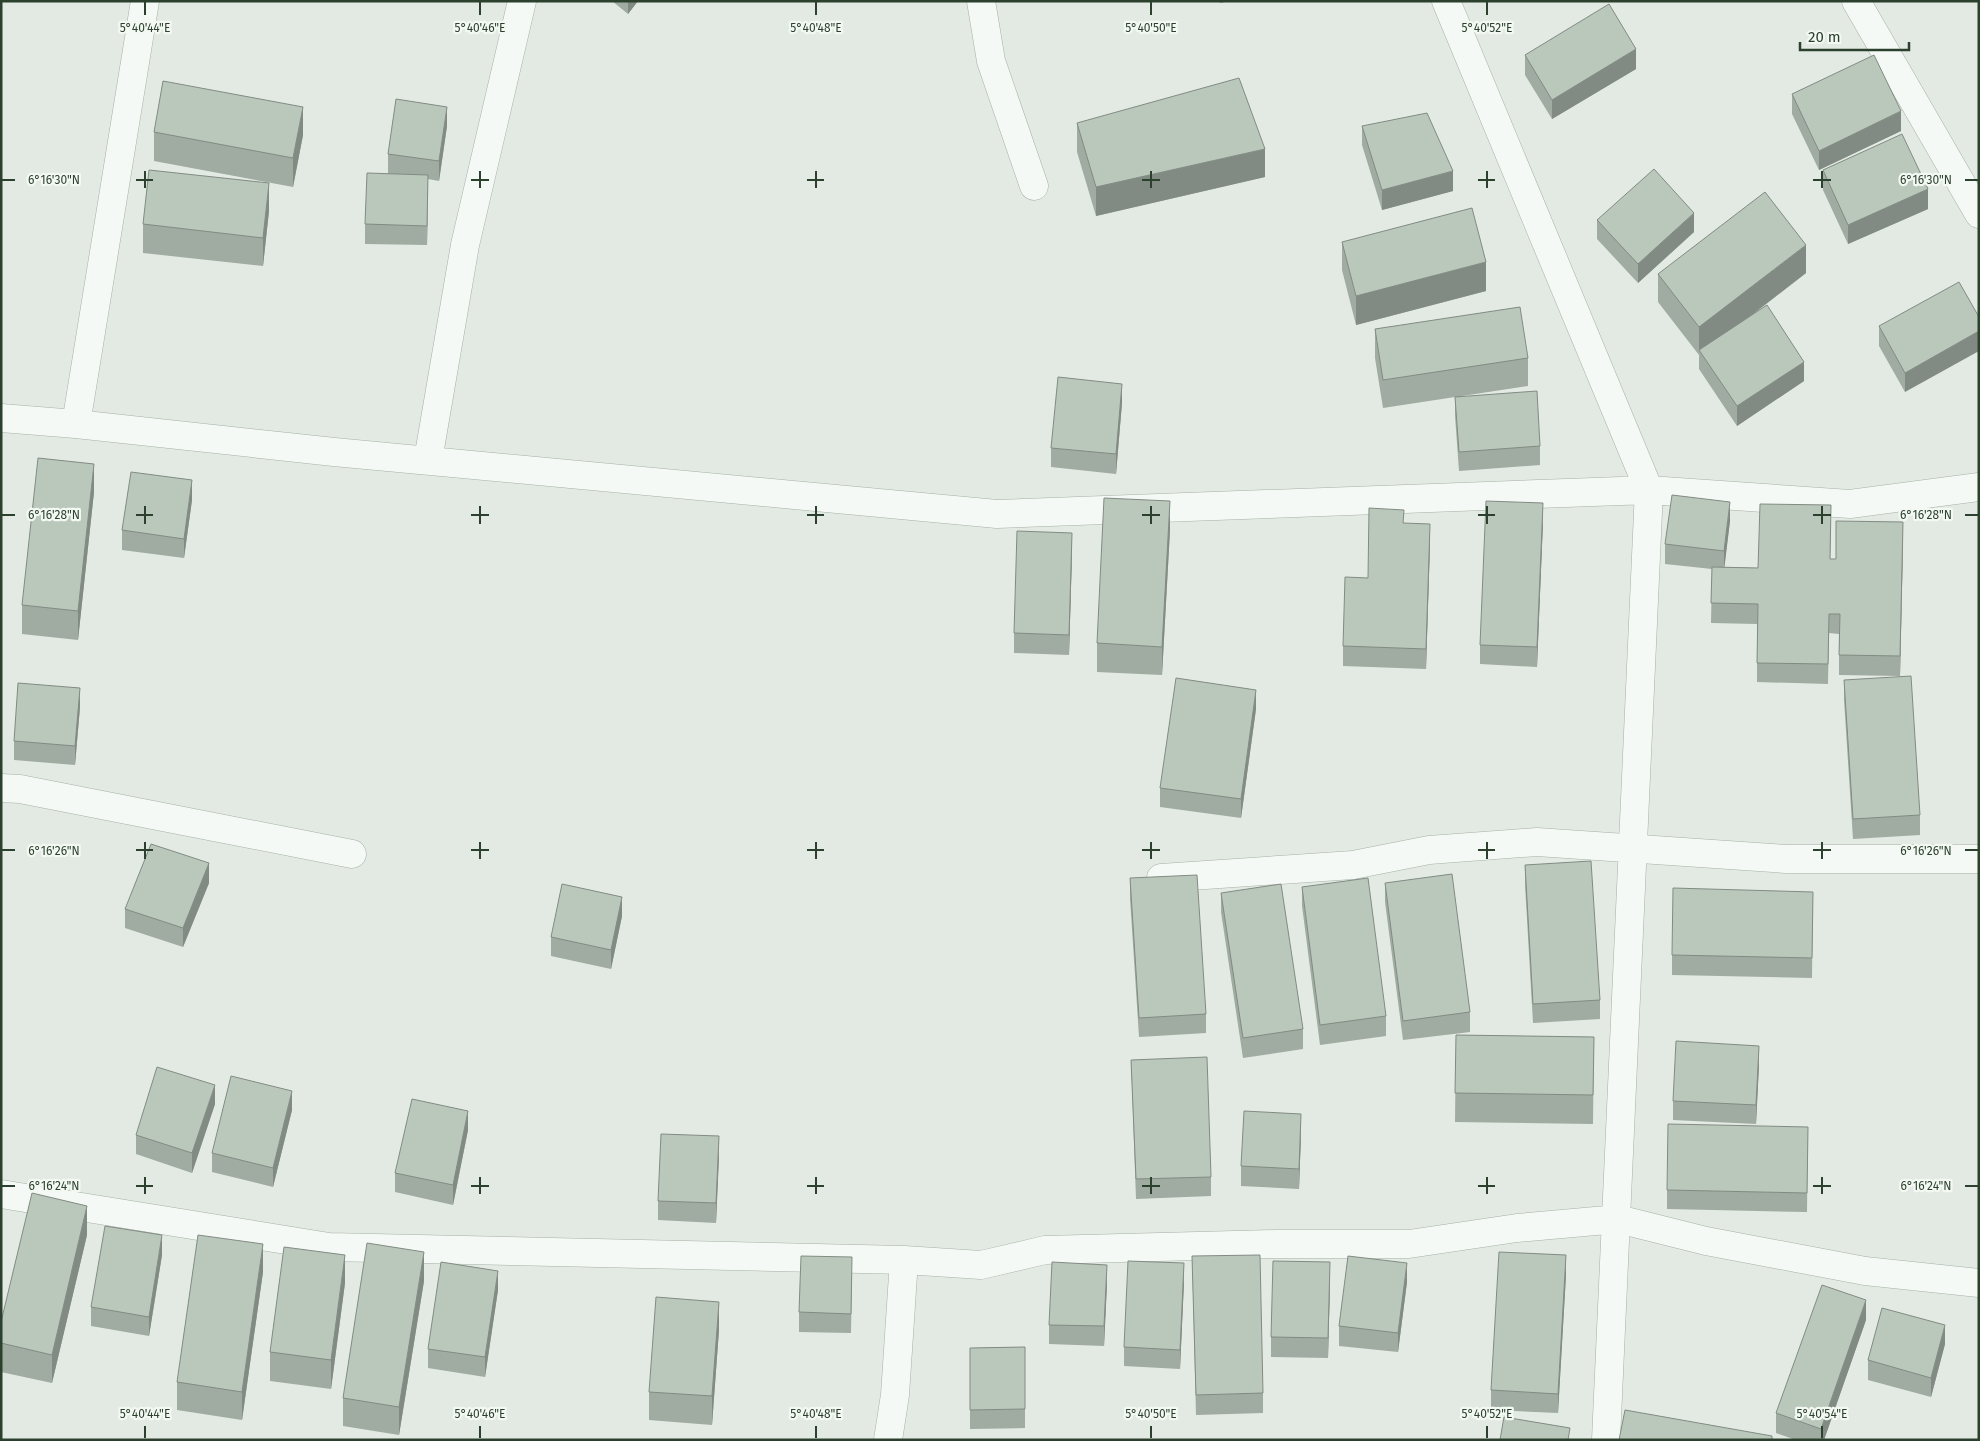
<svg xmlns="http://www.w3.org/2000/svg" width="1980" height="1441" font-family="'Fira Sans',sans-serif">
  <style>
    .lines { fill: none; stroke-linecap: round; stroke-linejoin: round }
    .minor-casing { stroke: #a5b1a5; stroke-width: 29 }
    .minor { stroke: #f5f9f6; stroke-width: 28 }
    .wall { fill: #a0aba1 }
    .shaded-wall { fill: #828b83 }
    .building { fill: #bac7bb; stroke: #828b83 }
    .ticks { fill: none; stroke: #2c412d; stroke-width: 2 }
    .ticks-label { font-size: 12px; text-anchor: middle; fill: #2c412d; stroke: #f3f8f3; stroke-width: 4.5; stroke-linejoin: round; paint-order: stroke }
  </style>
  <rect width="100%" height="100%" fill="#e3eae3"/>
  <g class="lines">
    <defs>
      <path id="minor" d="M 981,1 L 991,61 L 1034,186
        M 1446,1 L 1649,490 L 1606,1440
        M 1856,1 L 1979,214
        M 1,418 L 76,424 L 334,452 L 997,514 L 1649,490 L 1850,504 L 1979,487
        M 76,424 L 145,1
        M 428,460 L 465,245 L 522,1
        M 1,788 L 20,789 L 352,854
        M 1161,878 L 1353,865 L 1429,850 L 1537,842 L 1786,859 L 1979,859
        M 1,1194 L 329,1247 L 904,1260
        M 888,1440 L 895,1395 L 904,1260 L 981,1265 L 1045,1250 L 1276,1244 L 1409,1244 L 1517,1228 L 1618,1219 L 1706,1241 L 1865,1271 L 1979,1283"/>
    </defs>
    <use href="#minor" class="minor-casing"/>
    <use href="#minor" class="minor"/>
  </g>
  <path class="wall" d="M 612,1 L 638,1 L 628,14 Z
    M 1219,1 L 1231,1 L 1220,3 Z
    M 1525,55 L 1636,69 L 1552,119 L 1525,75 Z
    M 1792,94 L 1901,131 L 1819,170 L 1792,114 Z
    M 1077,123 L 1265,177 L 1096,216 L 1077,152 Z
    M 447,126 L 439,181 L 428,179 L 427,245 L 365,244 L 365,224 L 388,174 L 388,154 Z
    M 1362,126 L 1453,191 L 1382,210 L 1362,145 Z
    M 154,132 L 303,135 L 293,187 L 154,161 Z
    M 1823,170 L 1928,209 L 1848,244 L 1823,190 Z
    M 269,211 L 263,266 L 143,253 L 143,224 Z
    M 1597,220 L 1694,232 L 1638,283 L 1597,239 Z
    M 1342,242 L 1486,291 L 1356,325 L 1342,270 Z
    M 1806,273 L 1751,316 L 1804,381 L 1737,426 L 1699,369 L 1699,355 L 1658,302 L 1658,274 Z
    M 1979,317 L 1905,392 L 1879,346 L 1879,326 Z
    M 1375,329 L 1528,358 L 1528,386 L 1462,396 L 1540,446 L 1540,465 L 1459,471 L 1455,416 L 1455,397 L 1383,408 L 1375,358 Z
    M 1122,403 L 1116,474 L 1051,467 L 1051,448 Z
    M 94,492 L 78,640 L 22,634 L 22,605 Z
    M 192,500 L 184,558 L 122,550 L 122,530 Z
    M 1730,521 L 1724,567 L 1758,568 L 1831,525 L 1830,559 L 1836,559 L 1903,542 L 1900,676 L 1839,675 L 1839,634 L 1829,633 L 1828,684 L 1757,682 L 1757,624 L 1711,623 L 1712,569 L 1665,564 L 1665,544 Z
    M 1543,522 L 1537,667 L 1480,664 L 1480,645 Z
    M 1170,530 L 1162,675 L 1097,672 L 1097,643 Z
    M 1430,543 L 1426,669 L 1343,666 L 1343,646 L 1368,578 Z
    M 1072,553 L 1069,655 L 1014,653 L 1014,633 Z
    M 1844,680 L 1920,815 L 1920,835 L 1853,839 L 1844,700 Z
    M 80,707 L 75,765 L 14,760 L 14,741 Z
    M 1256,709 L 1241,818 L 1160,807 L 1160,788 Z
    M 1525,865 L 1600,1000 L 1600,1019 L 1533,1023 L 1525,885 Z
    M 1130,878 L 1206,1014 L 1206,1033 L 1139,1037 L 1130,898 Z
    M 209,883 L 183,947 L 125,928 L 125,909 Z
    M 1385,883 L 1470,1012 L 1470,1032 L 1403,1040 L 1385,902 Z
    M 1302,887 L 1386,1016 L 1386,1036 L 1320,1045 L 1302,906 Z
    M 1813,892 L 1812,978 L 1672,975 L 1672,955 Z
    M 1221,893 L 1303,1029 L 1303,1049 L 1243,1058 L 1221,912 Z
    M 622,916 L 611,969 L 551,956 L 551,937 Z
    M 1456,1035 L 1594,1037 L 1593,1124 L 1455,1122 Z
    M 1131,1060 L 1211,1177 L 1211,1196 L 1136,1199 Z
    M 1759,1065 L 1756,1124 L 1673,1120 L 1673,1101 Z
    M 215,1104 L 192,1173 L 136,1154 L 136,1135 Z
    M 292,1110 L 273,1187 L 212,1172 L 212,1153 Z
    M 1808,1127 L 1807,1212 L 1667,1209 L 1667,1190 Z
    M 468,1130 L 453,1205 L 395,1192 L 395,1173 Z
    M 1301,1134 L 1299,1189 L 1241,1186 L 1241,1166 Z
    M 719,1156 L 716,1223 L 658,1220 L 658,1201 Z
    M 87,1235 L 52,1383 L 1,1372 L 1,1322 Z
    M 162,1255 L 149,1336 L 91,1326 L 91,1307 Z
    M 1192,1256 L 1263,1393 L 1263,1413 L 1196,1415 Z
    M 263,1272 L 242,1420 L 177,1410 L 177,1382 Z
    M 1566,1275 L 1558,1413 L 1491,1410 L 1491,1390 Z
    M 852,1276 L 851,1333 L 799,1332 L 799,1312 Z
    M 424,1281 L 399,1435 L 343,1426 L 343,1398 Z
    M 1184,1282 L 1180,1369 L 1124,1366 L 1124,1347 Z
    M 1330,1282 L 1328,1358 L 1271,1357 L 1271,1337 Z
    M 1407,1282 L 1398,1352 L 1339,1346 L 1339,1326 Z
    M 345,1283 L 331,1389 L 270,1381 L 270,1352 Z
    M 1107,1284 L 1104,1346 L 1049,1344 L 1049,1325 Z
    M 498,1290 L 485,1377 L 428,1368 L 428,1349 Z
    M 1866,1320 L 1824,1440 L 1796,1440 L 1776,1433 L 1776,1413 Z
    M 719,1330 L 712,1425 L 649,1420 L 649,1392 Z
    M 1945,1344 L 1931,1397 L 1868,1380 L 1868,1360 Z
    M 1025,1347 L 1025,1428 L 970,1429 L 970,1348 Z"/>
  <path class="shaded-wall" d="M 628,1 L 638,1 L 628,14 Z
    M 1636,49 L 1636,69 L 1552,119 L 1552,100 Z
    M 303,107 L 303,135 L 293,187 L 293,158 Z
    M 447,107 L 447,126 L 439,181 L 439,161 Z
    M 1901,111 L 1901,131 L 1819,170 L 1819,151 Z
    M 1265,149 L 1265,177 L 1096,216 L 1096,187 Z
    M 1453,171 L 1453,191 L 1382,210 L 1382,190 Z
    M 428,175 L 428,194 L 427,245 L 427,226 Z
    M 269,183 L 269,211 L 263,266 L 263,238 Z
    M 1928,189 L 1928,209 L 1848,244 L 1848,225 Z
    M 1694,213 L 1694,232 L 1638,283 L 1638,264 Z
    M 1806,245 L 1806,273 L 1702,353 L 1699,350 L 1699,327 Z
    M 1486,262 L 1486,291 L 1356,325 L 1356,296 Z
    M 1979,331 L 1979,351 L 1905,392 L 1905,373 Z
    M 1804,362 L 1804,381 L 1737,426 L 1737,406 Z
    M 1122,384 L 1122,403 L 1116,474 L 1116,454 Z
    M 94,464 L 94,492 L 78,640 L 78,611 Z
    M 192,480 L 192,500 L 184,558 L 184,539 Z
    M 1170,501 L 1170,530 L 1162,675 L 1162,647 Z
    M 1730,502 L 1730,521 L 1724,571 L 1724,551 Z
    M 1543,503 L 1543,522 L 1537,667 L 1537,647 Z
    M 1903,522 L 1903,542 L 1900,676 L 1900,656 Z
    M 1430,524 L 1430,543 L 1426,669 L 1426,649 Z
    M 1072,533 L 1072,553 L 1069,655 L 1069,635 Z
    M 80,688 L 80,707 L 75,765 L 75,746 Z
    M 1256,690 L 1256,709 L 1241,818 L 1241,799 Z
    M 209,863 L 209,883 L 183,947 L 183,928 Z
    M 622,897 L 622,916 L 611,969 L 611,950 Z
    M 1759,1046 L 1759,1065 L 1756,1124 L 1756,1105 Z
    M 215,1085 L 215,1104 L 192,1173 L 192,1153 Z
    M 292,1091 L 292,1110 L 273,1187 L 273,1168 Z
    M 468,1111 L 468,1130 L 453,1205 L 453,1185 Z
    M 1301,1114 L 1301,1134 L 1299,1189 L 1299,1169 Z
    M 719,1136 L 719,1156 L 716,1223 L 716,1203 Z
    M 87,1206 L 87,1235 L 52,1383 L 52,1355 Z
    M 162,1235 L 162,1255 L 149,1336 L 149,1317 Z
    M 263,1244 L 263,1272 L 242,1420 L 242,1392 Z
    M 424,1252 L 424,1281 L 399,1435 L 399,1407 Z
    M 345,1255 L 345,1283 L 331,1389 L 331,1360 Z
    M 1566,1255 L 1566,1275 L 1558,1413 L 1558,1394 Z
    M 1330,1262 L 1330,1282 L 1328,1358 L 1328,1338 Z
    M 1184,1263 L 1184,1282 L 1180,1369 L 1180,1350 Z
    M 1407,1263 L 1407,1282 L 1398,1352 L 1398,1333 Z
    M 1107,1265 L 1107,1284 L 1104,1346 L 1104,1326 Z
    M 498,1271 L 498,1290 L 485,1377 L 485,1357 Z
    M 1866,1300 L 1866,1320 L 1824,1440 L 1821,1440 L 1821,1429 Z
    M 719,1302 L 719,1330 L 712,1425 L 712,1396 Z
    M 1945,1325 L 1945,1344 L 1931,1397 L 1931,1378 Z"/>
  <path class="building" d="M 1609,4 L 1636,49 L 1552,100 L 1525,55 Z
    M 1874,55 L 1901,111 L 1819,151 L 1792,94 Z
    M 1239,78 L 1265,149 L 1096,187 L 1077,123 Z
    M 163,81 L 303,107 L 293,158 L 154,132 Z
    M 396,99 L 447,107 L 439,161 L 388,154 Z
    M 1427,113 L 1453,171 L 1382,190 L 1362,126 Z
    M 1902,134 L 1928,189 L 1848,225 L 1823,170 Z
    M 1654,169 L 1694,213 L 1638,264 L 1597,220 Z
    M 149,170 L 269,183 L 263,238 L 143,224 Z
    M 367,173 L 428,175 L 427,226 L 365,224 Z
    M 1765,192 L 1806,245 L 1699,327 L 1658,274 Z
    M 1472,208 L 1486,262 L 1356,296 L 1342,242 Z
    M 1959,282 L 1979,317 L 1979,331 L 1905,373 L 1879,326 Z
    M 1767,305 L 1804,362 L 1737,406 L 1699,350 Z
    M 1520,307 L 1528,358 L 1383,380 L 1375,329 Z
    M 1058,377 L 1122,384 L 1116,454 L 1051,448 Z
    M 1537,391 L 1540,446 L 1459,452 L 1455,397 Z
    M 38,458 L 94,464 L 78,611 L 22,605 Z
    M 131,472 L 192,480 L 184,539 L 122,530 Z
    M 1672,495 L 1730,502 L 1724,551 L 1665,544 Z
    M 1104,498 L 1170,501 L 1162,647 L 1097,643 Z
    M 1486,501 L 1543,503 L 1537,647 L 1480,645 Z
    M 1760,504 L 1831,505 L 1830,559 L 1836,559 L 1836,521 L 1903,522 L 1900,656 L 1839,655 L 1840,614 L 1829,614 L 1828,664 L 1757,663 L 1758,604 L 1711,603 L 1712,567 L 1758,568 Z
    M 1369,508 L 1404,510 L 1403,523 L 1430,524 L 1426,649 L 1343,646 L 1345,577 L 1368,578 Z
    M 1017,531 L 1072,533 L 1069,635 L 1014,633 Z
    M 1911,676 L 1920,815 L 1853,819 L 1844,680 Z
    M 1176,678 L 1256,690 L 1241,799 L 1160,788 Z
    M 18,683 L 80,688 L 75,746 L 14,741 Z
    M 151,844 L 209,863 L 183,928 L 125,909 Z
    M 1591,861 L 1600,1000 L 1533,1004 L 1525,865 Z
    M 1452,874 L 1470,1012 L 1403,1021 L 1385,883 Z
    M 1197,875 L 1206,1014 L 1139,1018 L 1130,878 Z
    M 1368,878 L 1386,1016 L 1320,1025 L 1302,887 Z
    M 562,884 L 622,897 L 611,950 L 551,937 Z
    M 1281,884 L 1303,1029 L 1243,1038 L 1221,893 Z
    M 1673,888 L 1813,892 L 1812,958 L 1672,955 Z
    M 1456,1035 L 1594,1037 L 1593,1095 L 1455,1093 Z
    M 1676,1041 L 1759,1046 L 1756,1105 L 1673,1101 Z
    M 1207,1057 L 1211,1177 L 1136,1179 L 1131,1060 Z
    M 157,1067 L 215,1085 L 192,1153 L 136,1135 Z
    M 231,1076 L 292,1091 L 273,1168 L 212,1153 Z
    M 412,1099 L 468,1111 L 453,1185 L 395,1173 Z
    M 1244,1111 L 1301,1114 L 1299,1169 L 1241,1166 Z
    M 1668,1124 L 1808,1127 L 1807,1193 L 1667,1190 Z
    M 661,1134 L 719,1136 L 716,1203 L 658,1201 Z
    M 32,1193 L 87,1206 L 52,1355 L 1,1343 L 1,1322 Z
    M 105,1226 L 162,1235 L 149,1317 L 91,1307 Z
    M 198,1235 L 263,1244 L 242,1392 L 177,1382 Z
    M 367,1243 L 424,1252 L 399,1407 L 343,1398 Z
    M 284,1247 L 345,1255 L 331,1360 L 270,1352 Z
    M 1499,1252 L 1566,1255 L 1558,1394 L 1491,1390 Z
    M 1260,1255 L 1263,1393 L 1196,1395 L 1192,1256 Z
    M 801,1256 L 852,1257 L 851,1314 L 799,1312 Z
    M 1348,1256 L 1407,1263 L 1398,1333 L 1339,1326 Z
    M 1128,1261 L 1184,1263 L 1180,1350 L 1124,1347 Z
    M 1273,1261 L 1330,1262 L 1328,1338 L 1271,1337 Z
    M 441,1262 L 498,1271 L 485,1357 L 428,1349 Z
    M 1052,1262 L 1107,1265 L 1104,1326 L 1049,1325 Z
    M 1822,1285 L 1866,1300 L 1821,1429 L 1776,1413 Z
    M 656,1297 L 719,1302 L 712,1396 L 649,1392 Z
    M 1882,1308 L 1945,1325 L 1931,1378 L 1868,1360 Z
    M 1025,1347 L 1025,1409 L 970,1410 L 970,1348 Z
    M 1625,1410 L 1772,1436 L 1772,1440 L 1619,1440 Z
    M 1504,1417 L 1570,1428 L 1568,1440 L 1500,1440 Z"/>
  <path class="ticks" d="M 145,2 L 145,15M 480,2 L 480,15M 816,2 L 816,15M 1151,2 L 1151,15M 1487,2 L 1487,15M 145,171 L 145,188M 480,171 L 480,188M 816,171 L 816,188M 1151,171 L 1151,188M 1487,171 L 1487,188M 1822,171 L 1822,188M 2,180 L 15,180M 136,180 L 153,180M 471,180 L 489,180M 807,180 L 824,180M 1142,180 L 1160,180M 1478,180 L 1495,180M 1813,180 L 1831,180M 1965,180 L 1978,180M 145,506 L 145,524M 480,506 L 480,524M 816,506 L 816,524M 1151,506 L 1151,524M 1487,506 L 1487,524M 1822,506 L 1822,524M 2,515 L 15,515M 136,515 L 153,515M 471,515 L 489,515M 807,515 L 824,515M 1142,515 L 1160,515M 1478,515 L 1495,515M 1813,515 L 1831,515M 1965,515 L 1978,515M 145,842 L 145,859M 480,842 L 480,859M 816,842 L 816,859M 1151,842 L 1151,859M 1487,842 L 1487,859M 1822,842 L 1822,859M 2,850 L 15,850M 136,850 L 153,850M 471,850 L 489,850M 807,850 L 824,850M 1142,850 L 1160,850M 1478,850 L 1495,850M 1813,850 L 1831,850M 1965,850 L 1978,850M 145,1177 L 145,1194M 480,1177 L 480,1194M 816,1177 L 816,1194M 1151,1177 L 1151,1194M 1487,1177 L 1487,1194M 1822,1177 L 1822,1194M 2,1186 L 15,1186M 136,1186 L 153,1186M 471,1186 L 489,1186M 807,1186 L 824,1186M 1142,1186 L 1160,1186M 1478,1186 L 1495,1186M 1813,1186 L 1831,1186M 1965,1186 L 1978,1186M 145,1426 L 145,1438M 480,1426 L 480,1438M 816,1426 L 816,1438M 1151,1426 L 1151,1438M 1487,1426 L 1487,1438M 1822,1426 L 1822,1438"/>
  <g class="ticks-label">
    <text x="145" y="32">5°40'44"E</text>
    <text x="480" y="32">5°40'46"E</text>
    <text x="816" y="32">5°40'48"E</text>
    <text x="1151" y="32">5°40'50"E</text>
    <text x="1487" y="32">5°40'52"E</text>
    <text x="54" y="184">6°16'30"N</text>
    <text x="1926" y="184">6°16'30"N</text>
    <text x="54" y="519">6°16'28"N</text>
    <text x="1926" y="519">6°16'28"N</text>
    <text x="54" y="855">6°16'26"N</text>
    <text x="1926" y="855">6°16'26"N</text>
    <text x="54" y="1190">6°16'24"N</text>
    <text x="1926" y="1190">6°16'24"N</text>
    <text x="145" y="1418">5°40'44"E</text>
    <text x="480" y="1418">5°40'46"E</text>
    <text x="816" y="1418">5°40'48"E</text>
    <text x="1151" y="1418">5°40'50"E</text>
    <text x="1487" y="1418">5°40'52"E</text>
    <text x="1822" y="1418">5°40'54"E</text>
  </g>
  <rect width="1980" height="1441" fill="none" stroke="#2c412d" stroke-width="5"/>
  <path d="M1800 42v8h109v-8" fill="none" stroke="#2c412d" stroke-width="2.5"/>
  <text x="1808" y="42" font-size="15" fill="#2c412d" stroke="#f3f8f3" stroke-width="4" paint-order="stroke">20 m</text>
</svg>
